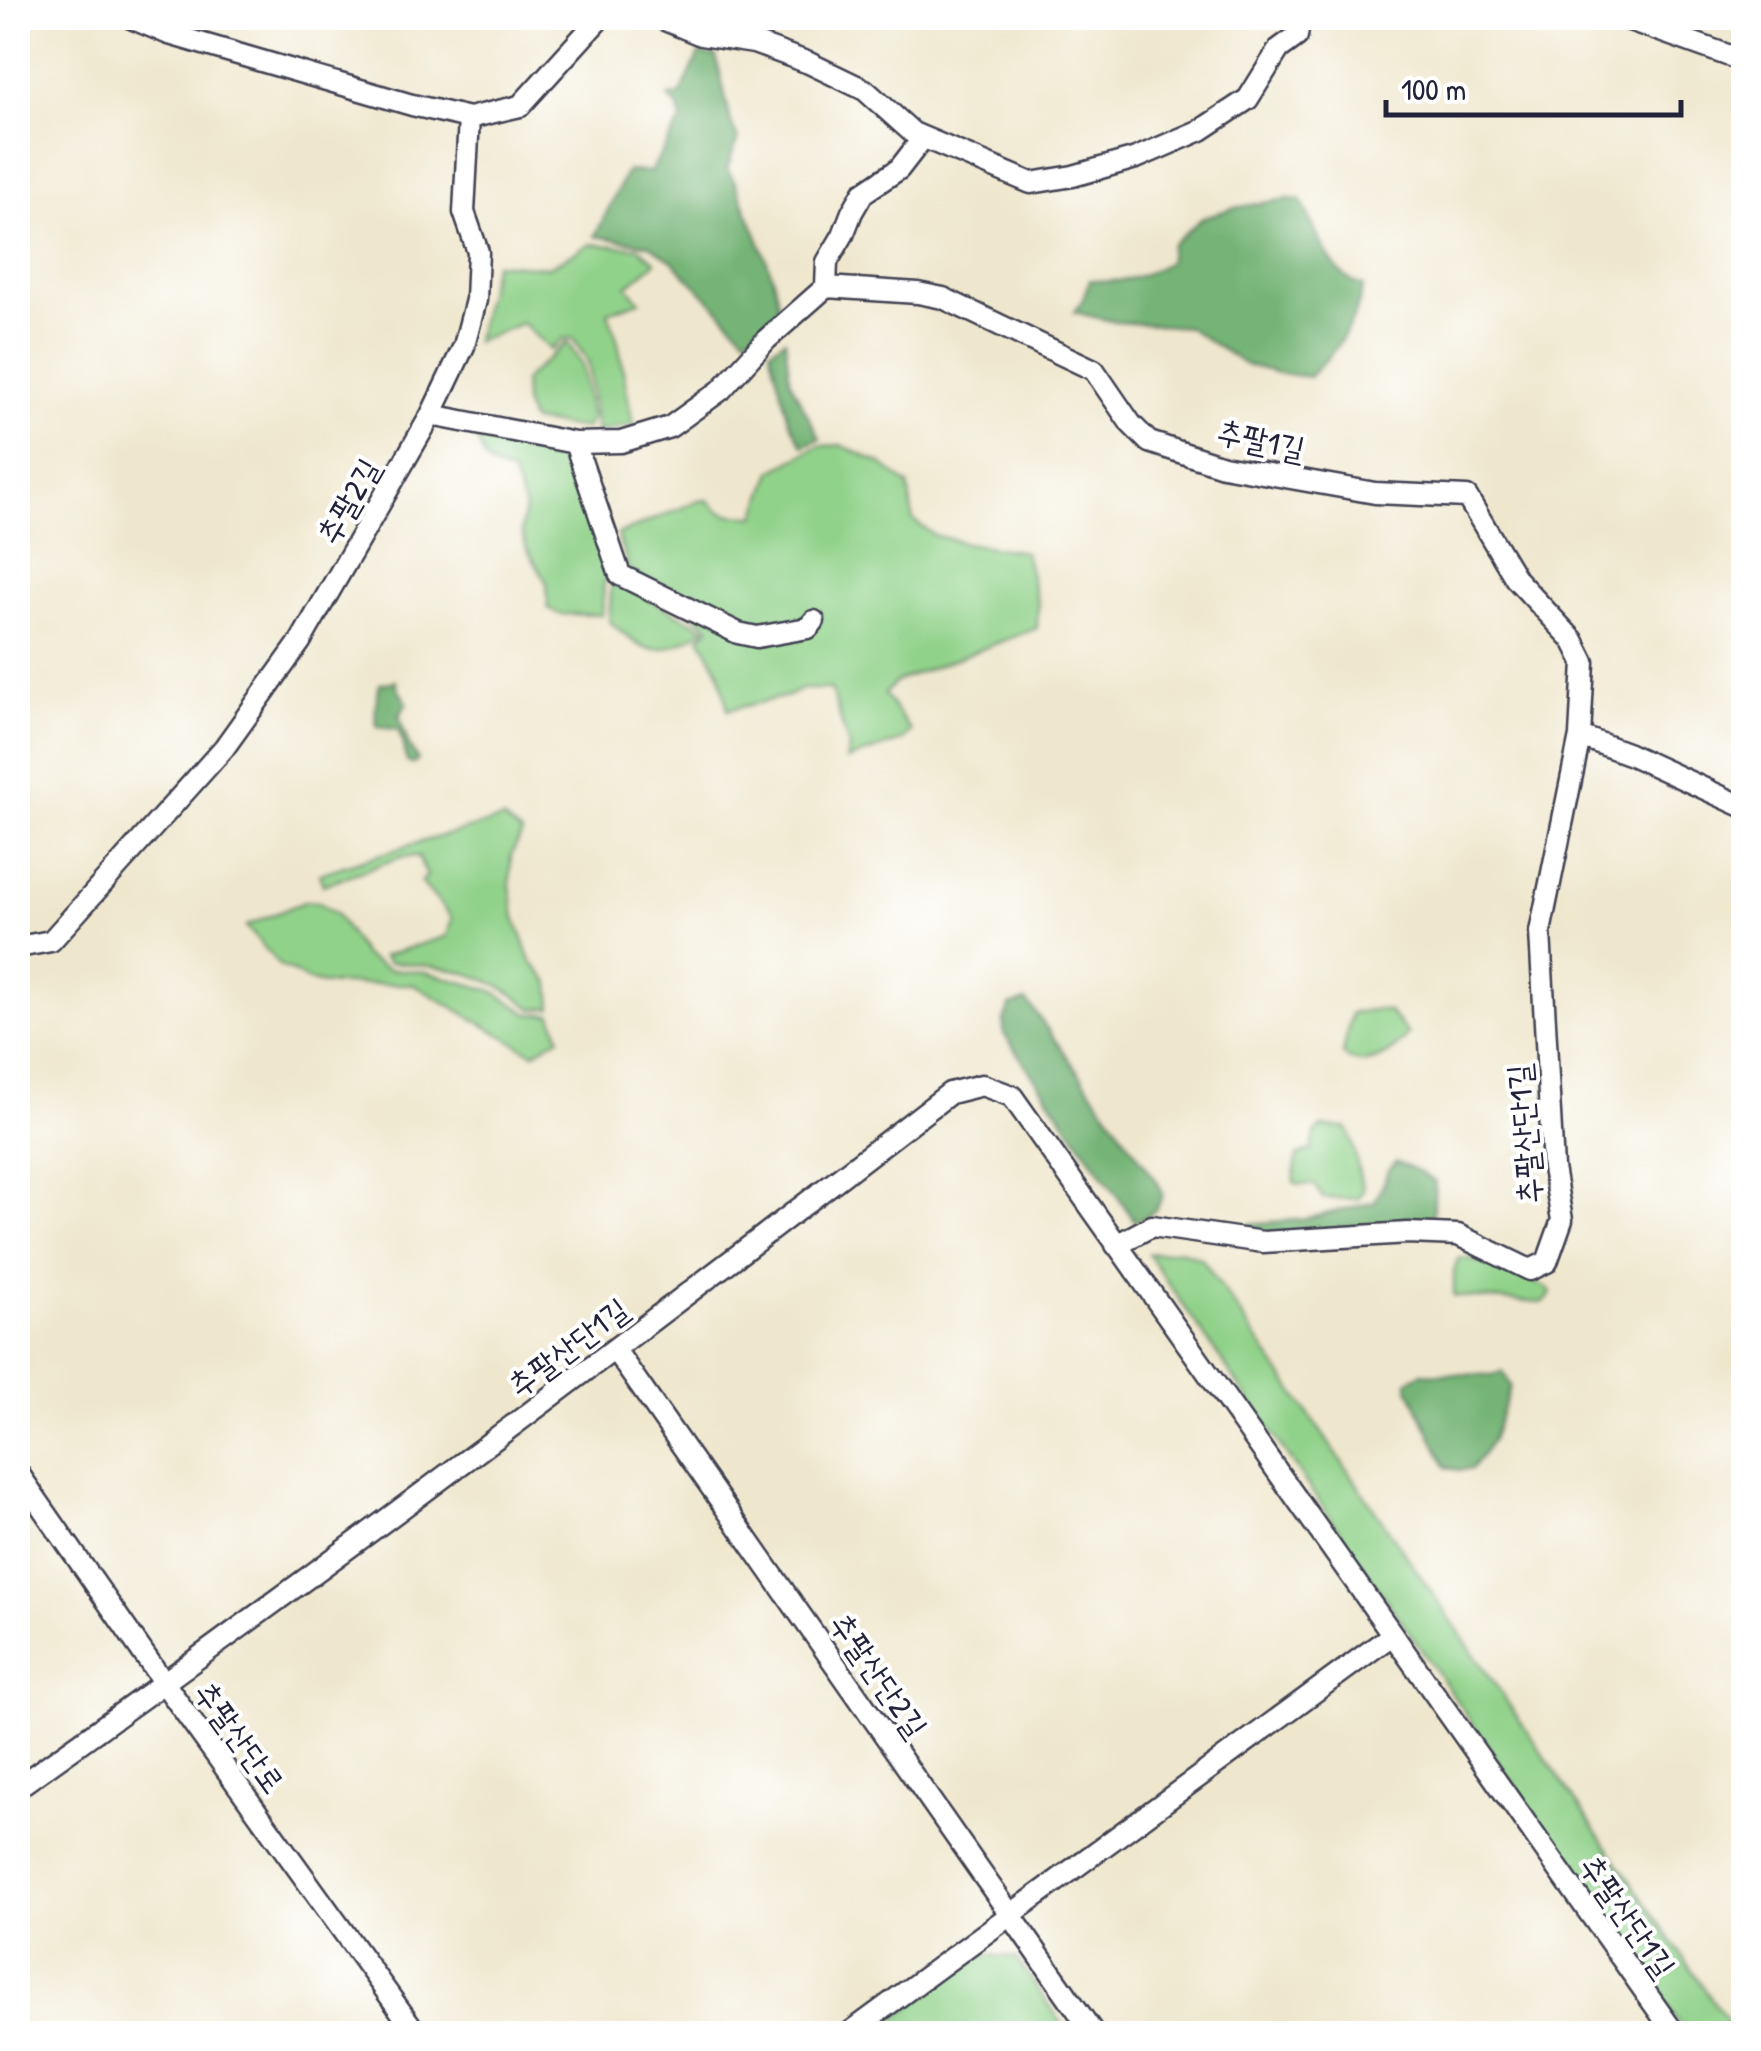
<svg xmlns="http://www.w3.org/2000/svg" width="1761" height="2051" font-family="'Patrick Hand','Poor Story',sans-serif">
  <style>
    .green { fill: #91d28a; stroke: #5a7a62; stroke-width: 2.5 }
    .forest { fill: #74b476; stroke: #4b6b58; stroke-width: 2.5 }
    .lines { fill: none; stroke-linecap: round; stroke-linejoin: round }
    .minor-casing { stroke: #414051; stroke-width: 25 }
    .minor { stroke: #fff; stroke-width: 20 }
    .labels { text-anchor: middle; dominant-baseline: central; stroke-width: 8; stroke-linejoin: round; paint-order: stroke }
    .street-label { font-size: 32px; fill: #22223b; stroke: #fff }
  </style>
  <rect width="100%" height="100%" fill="#fff"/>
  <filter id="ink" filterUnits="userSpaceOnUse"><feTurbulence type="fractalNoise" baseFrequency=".01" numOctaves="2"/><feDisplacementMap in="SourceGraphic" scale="20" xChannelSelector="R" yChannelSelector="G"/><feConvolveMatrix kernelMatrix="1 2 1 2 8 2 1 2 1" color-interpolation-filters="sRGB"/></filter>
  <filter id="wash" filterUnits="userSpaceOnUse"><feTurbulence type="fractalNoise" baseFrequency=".0048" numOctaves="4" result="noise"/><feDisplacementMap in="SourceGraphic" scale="40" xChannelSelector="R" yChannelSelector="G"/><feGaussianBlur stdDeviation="2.25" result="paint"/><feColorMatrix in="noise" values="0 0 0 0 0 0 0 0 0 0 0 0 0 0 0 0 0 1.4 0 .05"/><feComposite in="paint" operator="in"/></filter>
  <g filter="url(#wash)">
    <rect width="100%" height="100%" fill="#efe7cd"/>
    <path class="green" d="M 590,244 L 639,248 L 656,262 L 627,286 L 640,301 L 608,312 L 618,342 L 633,425 L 596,432 L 588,361 L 573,339 L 563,338 L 551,350 L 522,323 L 475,342 L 494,263 L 548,267 Z
      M 567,342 L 582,365 L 591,419 L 586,429 L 531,421 L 524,403 L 524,380 Z
      M 477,438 L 560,452 L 574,465 L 608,574 L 604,584 L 602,615 L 559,614 L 548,608 L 547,583 L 527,549 L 521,530 L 525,508 L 512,473 C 486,468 485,462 477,438 Z
      M 841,445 L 882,464 L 908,485 L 913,520 L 934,535 L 965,543 L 1025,552 L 1038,605 L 1037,628 L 897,681 L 884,694 L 911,731 L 902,741 L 846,760 L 849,747 L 831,689 L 802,689 L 788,696 L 728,710 L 719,671 L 700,637 L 710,627 L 629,569 L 617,535 L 698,501 L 708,500 C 723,518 734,515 756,516 L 772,471 L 819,446 Z
      M 612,580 L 705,628 C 691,639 661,655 643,647 C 631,642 619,629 609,621 Z
      M 503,819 L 522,834 L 511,855 L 510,886 L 515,917 L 531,961 L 550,983 L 552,1008 L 533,1009 C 488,971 445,966 388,962 L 383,956 L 447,936 L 452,918 L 421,882 L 427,876 L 418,856 L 401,857 L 323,885 L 319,874 L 410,845 Z
      M 306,901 L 319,902 L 337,915 L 364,956 L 388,969 L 426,972 L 493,991 L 529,1014 L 552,1014 L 560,1037 L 533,1053 L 412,984 L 323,984 L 310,981 L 279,965 L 246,926 Z
      M 1378,1009 L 1388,1011 L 1408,1034 C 1395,1052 1364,1074 1343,1054 L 1351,1013 Z
      M 1322,1127 L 1347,1128 C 1356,1146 1357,1170 1363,1190 L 1358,1199 L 1323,1198 L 1314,1184 L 1299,1185 L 1294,1182 L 1297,1156 L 1312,1150 L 1315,1133 Z
      M 1180,1250 L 1202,1259 L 1735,2033 L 1686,2033 L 1148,1254 Z
      M 1467,1258 C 1495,1265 1521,1276 1548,1288 L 1551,1294 L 1546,1301 L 1540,1303 L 1454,1296 L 1454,1272 L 1458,1259 Z
      M 980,1954 L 1016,1958 L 1069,2033 L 875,2033 Z"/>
    <path class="forest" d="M 699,54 L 716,56 L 732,126 L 738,138 L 727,169 L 735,182 C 747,214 784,288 778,319 L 746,337 L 672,261 L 650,245 L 595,236 L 627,171 L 650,172 L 682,120 L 678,107 L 668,97 L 680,95 Z
      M 1288,199 L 1301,200 C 1315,227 1331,279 1363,286 C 1357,322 1335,353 1309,377 L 1278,373 L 1246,365 L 1187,327 L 1115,322 L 1074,312 L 1082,301 L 1090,280 C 1121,284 1141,278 1168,262 L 1171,245 L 1202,218 L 1233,208 Z
      M 785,339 L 790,381 L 820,439 L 803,446 L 789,420 L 770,350 Z
      M 396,681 L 398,689 L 407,703 L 399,716 L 409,746 L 418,760 L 413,764 L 407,762 L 399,730 L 377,726 C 374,713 376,696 380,684 Z
      M 1026,1001 L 1033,1009 L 1158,1183 L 1163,1193 C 1158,1210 1152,1216 1135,1221 L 1004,1034 L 1004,1020 L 1010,1006 Z
      M 1396,1162 L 1419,1171 L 1435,1182 L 1433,1214 L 1424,1225 L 1258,1234 L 1248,1230 L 1250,1224 L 1305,1219 L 1375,1202 L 1389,1169 Z
      M 1503,1372 L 1511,1386 L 1492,1440 L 1472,1469 L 1458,1470 L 1446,1467 L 1410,1391 L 1408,1381 L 1421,1373 L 1491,1375 Z"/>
  </g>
  <g filter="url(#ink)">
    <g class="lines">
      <defs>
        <path id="minor" d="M 131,18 L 169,34 L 412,105 L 469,118 L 520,106 L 600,18
          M 660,18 L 701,35 L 754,43 L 809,63 L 865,90 L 913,133 L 1031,183 L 1073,176 L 1136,158 L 1201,130 L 1248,99 L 1279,49 L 1297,36 L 1300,18
          M 1624,18 L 1744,61
          M 923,138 L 899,169 L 863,193 L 852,212 L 843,235 L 827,262 L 826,287 L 918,293 L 943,298 L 1094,370 L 1131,424 L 1149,442 L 1223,466 L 1375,493 L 1467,497 L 1516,579 L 1573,640 L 1584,662 L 1580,736 L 1540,932 L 1553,1168 L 1562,1220 L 1547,1262 L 1530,1270 L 1458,1235 L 1408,1233 L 1263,1242 L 1152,1226 L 1116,1245
          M 431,415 L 464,346 L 476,300 L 478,252 L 464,212 L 469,118
          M 575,443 L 620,575 L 738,633 L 757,637 L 808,628 L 814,621
          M 1580,736 L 1629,754 L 1744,807
          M 18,947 L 51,941 L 224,748 L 300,642 L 431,415 L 575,443 L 621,442 L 670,427 L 721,390 L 767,339 L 826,287
          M 615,1350 L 1094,2034
          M 18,1473 L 164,1683 L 417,2034
          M 18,1787 C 334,1563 643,1329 950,1093 L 982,1085 L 1012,1096 L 1675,2034
          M 848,2034 L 1392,1635"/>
      </defs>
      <use href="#minor" class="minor-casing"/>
      <use href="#minor" class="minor"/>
    </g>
  </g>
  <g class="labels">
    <g class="street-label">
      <text transform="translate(1261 440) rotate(12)">추팔1길</text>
      <text transform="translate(348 501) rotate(-60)">추팔2길</text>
      <text transform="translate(1524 1134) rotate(-95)">추팔산단1길</text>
      <text transform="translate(568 1347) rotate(-37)">추팔산단1길</text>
      <text transform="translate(879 1675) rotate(55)">추팔산단2길</text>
      <text transform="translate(240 1737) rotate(54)">추팔산단로</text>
      <text transform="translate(1628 1916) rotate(55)">추팔산단1길</text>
    </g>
  </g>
  <rect width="1761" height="2051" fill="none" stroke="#fff" stroke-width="60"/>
  <path d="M1386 100v15h295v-15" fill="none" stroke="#22223b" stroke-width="5"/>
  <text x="1401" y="100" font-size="30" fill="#22223b" stroke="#ffffff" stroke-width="8" paint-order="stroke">100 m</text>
</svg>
